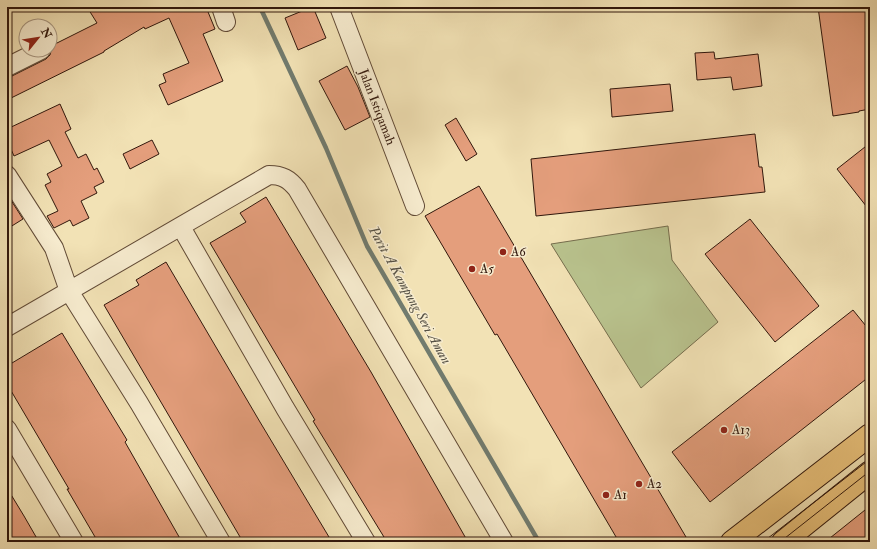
<svg xmlns="http://www.w3.org/2000/svg" width="877" height="549" font-family="'IM FELL Double Pica',serif">
  <style>
    .green { fill: #b9c38e; stroke: #756d4d }
    .lines { fill: none; stroke-linecap: round; stroke-linejoin: round }
    .stream { stroke: #717b6e; stroke-width: 4.5 }
    .building { fill: #e49e7c; stroke: #31170c }
    .minor-casing { stroke: #614a36; stroke-width: 20 }
    .major-casing { stroke: #31170c; stroke-width: 24 }
    .minor { stroke: #f7eccf; stroke-width: 18 }
    .major { stroke: #e9c17a; stroke-width: 22 }
    .tram { stroke: #31170c; stroke-width: 1 }
    .poi-dot { fill: #8f2418; stroke: #f7eccf; stroke-width: 1.5 }
    .labels { text-anchor: middle; dominant-baseline: central; stroke-width: 3; stroke-linejoin: round; paint-order: stroke }
    .street-label { font-size: 13px; fill: #31170c; stroke: #f7eccf }
    .poi-label { font-size: 13px; fill: #31170c; stroke: #f7eccf; text-anchor: start }
    .water-label { font-size: 14px; font-style: italic; fill: #565145; stroke: #f7eccf }
  </style>
  <rect width="100%" height="100%" fill="#f2e2b5"/>
  <filter id="stains"><feTurbulence type="fractalNoise" baseFrequency=".005" numOctaves="4"/><feColorMatrix values="0 0 0 0 .2 0 0 0 0 .09 0 0 0 0 .02 0 0 0 .5 -.17"/></filter>
  <radialGradient id="worn" r=".72"><stop offset=".6" stop-color="#630" stop-opacity="0"/><stop offset="1" stop-color="#630" stop-opacity=".3"/></radialGradient>
  <path class="green" d="M 668,226 L 672,260 L 718,322 L 641,388 L 551,244 Z"/>
  <g class="lines">
    <path class="stream" d="M 260,7 L 326,148 L 367,246 L 539,542"/>
  </g>
  <path class="building" d="M 87,7 L 206,7 L 215,29 L 203,34 L 223,81 L 168,105 L 159,85 L 166,82 L 163,74 L 189,63 L 169,18 L 145,29 L 144,27 L 104,51 L 104,52 L 7,100 L 7,77 L 12,76 L 46,59 L 50,55 L 51,51 L 51,46 L 97,23 Z
    M 312,7 L 313,7 L 326,38 L 298,50 L 285,18 Z
    M 818,7 L 870,7 L 870,109 L 859,111 L 859,112 L 833,116 Z
    M 714,52 L 715,59 L 758,54 L 762,86 L 733,90 L 731,77 L 697,80 L 695,53 Z
    M 347,66 L 358,87 L 370,117 L 345,130 L 319,81 Z
    M 670,84 L 673,111 L 612,117 L 610,89 Z
    M 60,104 L 71,129 L 65,132 L 78,158 L 86,154 L 94,170 L 97,168 L 104,182 L 94,187 L 97,193 L 81,201 L 89,218 L 73,226 L 70,220 L 54,228 L 47,216 L 58,211 L 45,185 L 51,182 L 47,174 L 62,166 L 49,140 L 14,156 L 7,140 L 7,129 Z
    M 456,118 L 477,154 L 466,161 L 445,125 Z
    M 755,134 L 759,167 L 762,167 L 765,192 L 536,216 L 531,159 Z
    M 152,140 L 159,154 L 130,169 L 123,154 Z
    M 870,143 L 870,211 L 837,169 Z
    M 479,186 L 686,537 L 678,542 L 619,542 L 497,334 L 495,335 L 425,216 Z
    M 7,194 L 23,219 L 7,229 Z
    M 266,197 L 371,372 L 468,542 L 387,542 L 313,421 L 315,420 L 210,243 L 246,222 L 240,213 Z
    M 750,219 L 819,306 L 775,342 L 705,254 Z
    M 166,262 L 260,422 L 332,542 L 243,542 L 104,305 L 139,285 L 136,280 Z
    M 853,310 L 870,331 L 870,376 L 710,502 L 672,452 Z
    M 62,333 L 127,440 L 125,442 L 182,542 L 98,542 L 74,501 L 67,489 L 69,489 L 7,384 L 7,366 Z
    M 7,488 L 24,516 L 39,542 L 7,542 Z
    M 870,506 L 870,542 L 825,542 Z"/>
  <g class="lines">
    <defs>
      <path id="minor" d="M 221,7 L 226,22
        M 339,7 L 415,206
        M 7,67 L 41,50
        M 7,175 L 54,248 L 69,291 L 139,403 L 221,542
        M 181,227 L 285,408 L 366,542
        M 7,327 L 269,175 C 282,175 289,179 297,189 L 504,542
        M 7,429 L 74,542"/>
      <path id="major" d="M 732,542 L 870,435
        M 783,542 L 870,472"/>
    </defs>
    <use href="#minor" class="minor-casing"/>
    <use href="#major" class="major-casing"/>
    <use href="#minor" class="minor"/>
    <use href="#major" class="major"/>
    <path class="tram" d="M 763,542 L 870,459
      M 780,542 L 870,471"/>
  </g>
  <g class="poi-dot">
    <circle cx="503" cy="252" r="4"/>
    <circle cx="472" cy="269" r="4"/>
    <circle cx="724" cy="430" r="4"/>
    <circle cx="639" cy="484" r="4"/>
    <circle cx="606" cy="495" r="4"/>
  </g>
  <g class="labels">
    <g class="street-label">
      <text transform="translate(377 107) rotate(69)">Jalan Istiqamah</text>
    </g>
    <g class="poi-label">
      <text x="511" y="252">A6</text>
      <text x="480" y="269">A5</text>
      <text x="732" y="430">A13</text>
      <text x="647" y="484">A2</text>
      <text x="614" y="495">A1</text>
    </g>
    <g class="water-label">
      <text transform="translate(410 295) rotate(61)">Parit A Kampung Seri Aman</text>
    </g>
  </g>
  <rect width="877" height="549" fill="none" stroke="#f2e2b5" stroke-width="24"/>
  <rect x="8" y="8" width="861" height="533" fill="none" stroke="#31170c" stroke-width="2"/>
  <rect x="12" y="12" width="853" height="525" fill="none" stroke="#31170c"/>
  <g transform="translate(38 38) rotate(60)"><circle r="19" fill="#f7eccf" stroke="#a89781"/>
  <path d="M0-3L7 15L0 10L-7 15Z" fill="#8f2418"/>
  <text y="-6" font-size="11" font-weight="bold" text-anchor="middle" fill="#31170c">N</text>
  </g>
  <rect width="100%" height="100%" filter="url(#stains)"/>
  <rect width="100%" height="100%" fill="url(#worn)"/>
</svg>
